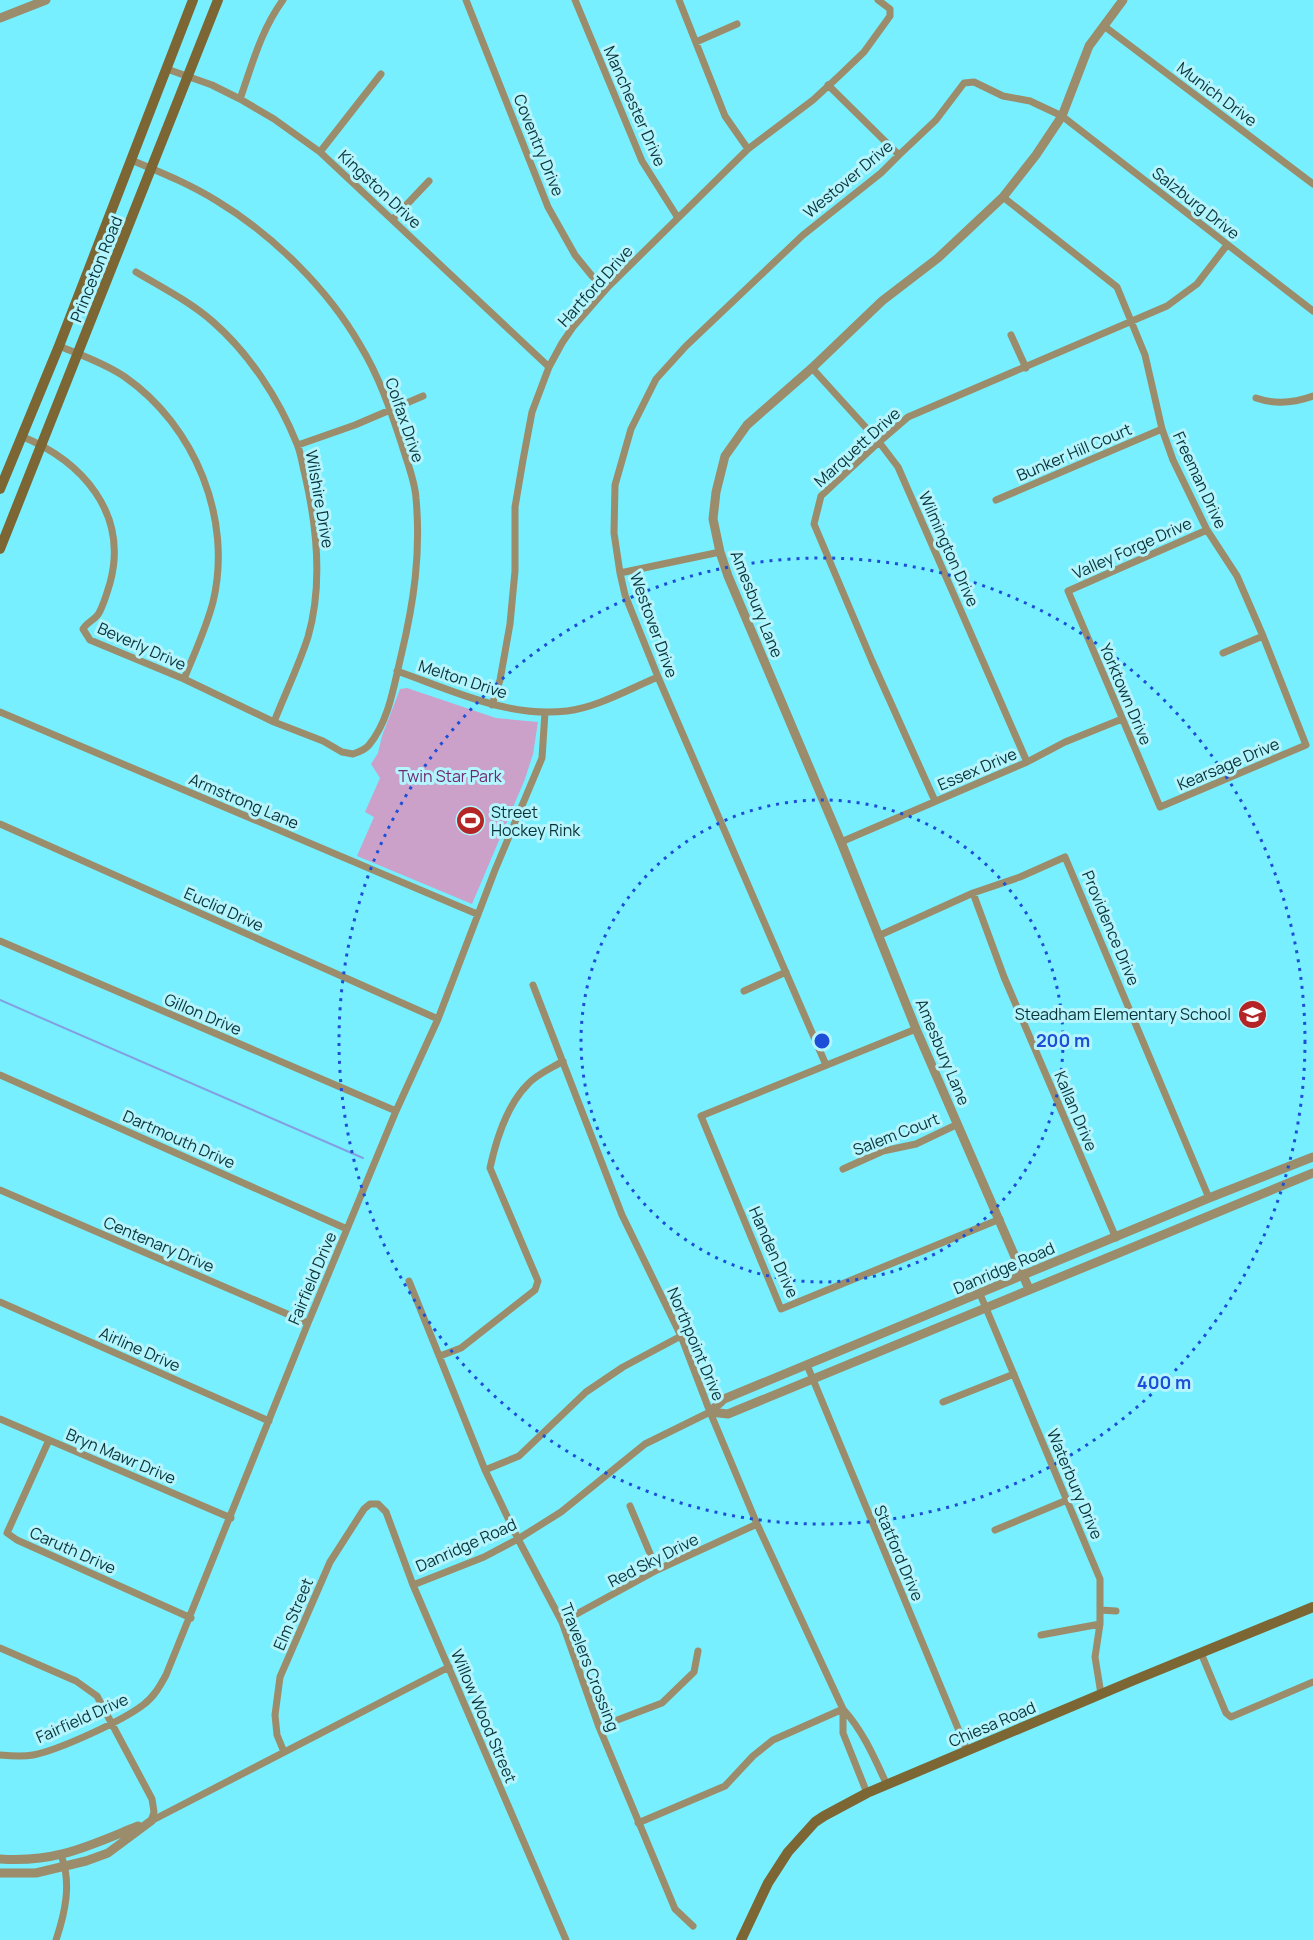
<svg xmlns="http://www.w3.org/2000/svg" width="1313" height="1940" font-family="Manrope,sans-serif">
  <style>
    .green { fill: #cba1ca }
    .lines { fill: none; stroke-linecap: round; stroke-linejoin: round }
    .stream { stroke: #839fe2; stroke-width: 2 }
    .minor { stroke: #9b8c6b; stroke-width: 7 }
    .tertiary { stroke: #9b8c6b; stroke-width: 9 }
    .secondary { stroke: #7c6633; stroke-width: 10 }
    .ring { fill: none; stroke: #1d4ed8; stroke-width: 3; stroke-dasharray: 3 6 }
    .labels { text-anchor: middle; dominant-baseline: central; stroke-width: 6; stroke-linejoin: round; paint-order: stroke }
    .street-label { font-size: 16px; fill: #093237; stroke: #b3f4fd }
    .park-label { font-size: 16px; fill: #6e2a70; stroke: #b3f4fd }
    .poi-label { font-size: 16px; fill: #093237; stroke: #b3f4fd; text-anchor: start }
    .centre { fill: #1d4ed8; stroke: #b3f4fd; stroke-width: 3 }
    .ring-label { font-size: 18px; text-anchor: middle; font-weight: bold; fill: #1d4ed8; stroke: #b3f4fd; stroke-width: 6; stroke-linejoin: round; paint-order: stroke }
  </style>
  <rect width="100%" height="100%" fill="#77effe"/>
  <path class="green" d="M 407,688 L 496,718 L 538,722 L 533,754 L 525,779 L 472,904 L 357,856 L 374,817 L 365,812 L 380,778 L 371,764 L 378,753 L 382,736 L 400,689 Z"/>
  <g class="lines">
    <path class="stream" d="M 0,1000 L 363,1158"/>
    <path class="minor" d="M 466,0 L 548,207 L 575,255 L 592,276 L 608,287
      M 575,0 L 642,161 L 678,218
      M 679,0 L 725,116 L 748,149
      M 1104,26 L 1313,184
      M 696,42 L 737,24
      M 167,69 L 212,85 L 240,99 L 274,119 L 320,152 L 549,367
      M 828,85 L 899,155
      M 240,99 C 252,65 261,30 283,0
      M 320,152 L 381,74
      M 1003,197 L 1117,287 L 1145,355 L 1162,429 L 1173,460 L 1207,530 L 1237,576 L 1263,636 L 1306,745 L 1160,807 L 1068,591 L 1207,530
      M 393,219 L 429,181
      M 136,272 C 161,287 189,301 212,321 C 249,353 279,399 297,444 C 301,453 302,464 305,475 C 317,527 323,585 308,637 C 299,665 285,694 274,722
      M 1011,335 L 1026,368
      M 59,346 C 81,355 106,364 125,377 C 195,426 233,519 213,602 C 206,629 194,654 184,679
      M 812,368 L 879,442 L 898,467 L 1027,762
      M 1256,398 C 1276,405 1294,403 1313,396
      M 21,436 C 82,461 129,513 110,583 C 107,593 104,604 99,613 C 95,620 87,622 83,629 L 90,640 L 184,679 L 274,722 L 323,741 L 342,752 L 353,754 C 359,752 365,750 369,745 C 389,721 394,685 401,656 C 414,602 421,553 416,498 C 415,481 407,462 402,445 C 391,411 379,376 360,345 C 328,289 272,234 217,201 C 190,184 160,172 131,160
      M 298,445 L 355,425 L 423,396
      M 996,500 L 1162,429
      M 620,573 L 720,552
      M 1223,653 L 1263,636
      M 397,671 C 451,690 508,718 567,711 C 598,707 629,689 658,677
      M 492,705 L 500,680 L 510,624 L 515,571 L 515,507 L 523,460 L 532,412 L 549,367 L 562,343 L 573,327 L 608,287 L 748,149 L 813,100 L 839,76 L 864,52 L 890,16 L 890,9 L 878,0
      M 0,712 L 477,914
      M 935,801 L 872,661 L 814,524 L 821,496 L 879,442 L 908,417 L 1167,306 L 1197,284 L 1227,245
      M 0,824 L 438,1019
      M 841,842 L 1027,762 L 1065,742 L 1122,719
      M 973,893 L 1004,977 L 1116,1238
      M 878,936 L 973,893 L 1020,877 L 1065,857 L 1209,1198
      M 0,941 L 396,1111
      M 533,985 L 622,1215 L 681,1336 L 710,1412 L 757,1524 L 843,1709 L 773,1740 L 753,1756 L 725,1786 L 638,1823
      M 744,991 L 786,972
      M 916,1029 L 701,1116 L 781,1309 L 1000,1219
      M 826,1065 L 658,677 L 625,595 L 620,573 L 614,533 L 615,485 L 631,429 L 656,379 L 686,346 L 803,235 L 881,173 L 899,155 L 936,120 L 964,83 L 974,82 L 1003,96 L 1030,101 L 1062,116 L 1313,311
      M 0,1075 L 347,1229
      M 843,1169 L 883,1151 L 916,1144 L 958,1124
      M 0,1190 L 308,1323
      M 409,1281 L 485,1470 L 518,1539 L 562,1622 L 599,1727 L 675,1909 L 693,1926
      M 980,1294 L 1100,1579 L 1100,1624 L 1095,1657 L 1101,1694
      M 0,1302 L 269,1421
      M 440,1356 L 461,1348 L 535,1290 L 538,1281 L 490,1168 C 496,1140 507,1105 528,1084 C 537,1074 552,1068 563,1061
      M 807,1365 L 967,1750
      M 943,1402 L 1014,1374
      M 0,1419 L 231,1518
      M 49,1440 L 7,1533 L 17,1540 L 191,1618
      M 485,1470 L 519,1456 L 586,1392 L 623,1367 L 681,1336
      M 630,1506 L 657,1570
      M 995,1530 L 1067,1500
      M 413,1585 L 484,1557 L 518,1539 L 561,1512 L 645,1444 L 710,1412
      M 1100,1610 L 1116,1611
      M 562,1622 L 657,1570 L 757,1524
      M 1041,1635 L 1100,1624
      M 0,1648 L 76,1681 L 97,1696 L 152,1799 L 154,1812 L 151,1821
      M 1201,1653 L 1226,1713 L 1231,1717 L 1313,1682
      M 599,1727 L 662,1703 L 694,1672 L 698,1651
      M 284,1752 L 277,1735 L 275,1715 L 280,1677 L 330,1562 L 364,1509 L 370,1504 L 378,1504 L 386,1512 L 413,1585 L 566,1940
      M 0,1755 C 11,1756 22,1757 33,1755 C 59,1750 122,1721 143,1705 C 154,1697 160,1686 166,1675 L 308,1323 L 396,1111 L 438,1019 L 495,870 L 542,758 L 545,712
      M 867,1793 L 843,1733 L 843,1709 C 863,1731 874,1757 887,1785
      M 151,1821 L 449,1667
      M 56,1940 C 65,1913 72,1883 61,1855"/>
    <path class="tertiary" d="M 0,18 L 46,0
      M 1029,1289 L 916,1029 L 841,842 L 728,576 L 720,552 L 713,519 L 716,492 L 725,456 L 747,425 L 812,368 L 882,301 L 938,258 L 1003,197 L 1036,155 L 1062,116 L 1089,46 L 1123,0
      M 710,1412 L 724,1399 L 1209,1198 L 1313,1157
      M 710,1412 L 728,1414 L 1313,1173
      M 0,1859 C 56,1863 88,1846 138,1826
      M 0,1873 L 36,1873 L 86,1861 L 108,1853 L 151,1821"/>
    <path class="secondary" d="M 0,489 L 59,346 L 193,0
      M 0,549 L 218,0
      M 741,1940 L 768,1883 L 788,1852 L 815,1822 L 824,1816 L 867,1793 L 1132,1681 L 1313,1607"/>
  </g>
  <g class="ring">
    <circle cx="822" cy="1041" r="241"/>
    <circle cx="822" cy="1041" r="483"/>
  </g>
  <defs>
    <symbol id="stadium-disc" viewBox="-11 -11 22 22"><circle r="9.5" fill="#b52525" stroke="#b3f4fd"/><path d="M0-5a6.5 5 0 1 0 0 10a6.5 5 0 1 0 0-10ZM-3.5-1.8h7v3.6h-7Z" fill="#fff"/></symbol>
    <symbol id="school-disc" viewBox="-11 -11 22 22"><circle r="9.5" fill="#b52525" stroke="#b3f4fd"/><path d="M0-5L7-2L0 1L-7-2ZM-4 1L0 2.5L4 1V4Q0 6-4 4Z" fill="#fff"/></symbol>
  </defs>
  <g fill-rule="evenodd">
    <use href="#stadium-disc" x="454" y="804" width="33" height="33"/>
    <use href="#school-disc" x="1236" y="998" width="33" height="33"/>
  </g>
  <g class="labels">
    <g class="street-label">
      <text transform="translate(1217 94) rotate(37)">Munich Drive</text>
      <text transform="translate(635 106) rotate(66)">Manchester Drive</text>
      <text transform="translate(539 145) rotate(68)">Coventry Drive</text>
      <text transform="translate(848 179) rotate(-40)">Westover Drive</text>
      <text transform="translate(380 189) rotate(43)">Kingston Drive</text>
      <text transform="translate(1196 203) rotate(38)">Salzburg Drive</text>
      <text transform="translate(96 269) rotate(-68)">Princeton Road</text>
      <text transform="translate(595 286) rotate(-48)">Hartford Drive</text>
      <text transform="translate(405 420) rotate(71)">Colfax Drive</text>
      <text transform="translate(857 447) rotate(-42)">Marquett Drive</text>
      <text transform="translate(1074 452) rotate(-23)">Bunker Hill Court</text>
      <text transform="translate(1200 480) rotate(65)">Freeman Drive</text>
      <text transform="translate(320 499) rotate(80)">Wilshire Drive</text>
      <text transform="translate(1132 548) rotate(-24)">Valley Forge Drive</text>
      <text transform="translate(949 549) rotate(66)">Wilmington Drive</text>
      <text transform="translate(757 604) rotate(68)">Amesbury Lane</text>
      <text transform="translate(654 625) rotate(70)">Westover Drive</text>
      <text transform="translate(142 646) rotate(24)">Beverly Drive</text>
      <text transform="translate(463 679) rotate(18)">Melton Drive</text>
      <text transform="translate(1126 694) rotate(67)">Yorktown Drive</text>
      <text transform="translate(1228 764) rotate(-23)">Kearsage Drive</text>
      <text transform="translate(977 769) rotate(-23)">Essex Drive</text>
      <text transform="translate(244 801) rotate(23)">Armstrong Lane</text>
      <text transform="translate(224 909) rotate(24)">Euclid Drive</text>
      <text transform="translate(1111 928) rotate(67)">Providence Drive</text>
      <text transform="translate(203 1014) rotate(23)">Gillon Drive</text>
      <text transform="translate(943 1052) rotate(67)">Amesbury Lane</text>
      <text transform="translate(1076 1111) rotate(67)">Kallan Drive</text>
      <text transform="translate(896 1134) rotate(-21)">Salem Court</text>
      <text transform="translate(179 1139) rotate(24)">Dartmouth Drive</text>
      <text transform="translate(159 1244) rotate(23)">Centenary Drive</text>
      <text transform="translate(774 1252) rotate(66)">Handen Drive</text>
      <text transform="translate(1004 1268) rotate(-23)">Danridge Road</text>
      <text transform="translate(312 1278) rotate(-67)">Fairfield Drive</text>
      <text transform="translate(696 1344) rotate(67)">Northpoint Drive</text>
      <text transform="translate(140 1349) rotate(24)">Airline Drive</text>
      <text transform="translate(121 1456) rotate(23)">Bryn Mawr Drive</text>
      <text transform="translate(1075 1484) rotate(67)">Waterbury Drive</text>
      <text transform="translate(466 1545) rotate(-24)">Danridge Road</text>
      <text transform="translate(73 1550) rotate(24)">Caruth Drive</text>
      <text transform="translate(899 1553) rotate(67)">Statford Drive</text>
      <text transform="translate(653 1560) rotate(-27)">Red Sky Drive</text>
      <text transform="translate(293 1614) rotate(-67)">Elm Street</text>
      <text transform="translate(590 1667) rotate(69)">Travelers Crossing</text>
      <text transform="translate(484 1716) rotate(67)">Willow Wood Street</text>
      <text transform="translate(82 1718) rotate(-24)">Fairfield Drive</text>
      <text transform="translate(992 1724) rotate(-23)">Chiesa Road</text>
    </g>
    <g class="park-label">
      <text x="450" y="776">Twin Star Park</text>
    </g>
    <g class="poi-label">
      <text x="491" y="812">Street<tspan x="491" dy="18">Hockey Rink</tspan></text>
      <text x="1231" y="1014" text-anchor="end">Steadham Elementary School</text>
    </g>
  </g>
  <circle cx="822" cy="1041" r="9" class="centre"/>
  <g class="ring-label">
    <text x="1063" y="1047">200 m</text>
    <text x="1164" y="1389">400 m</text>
  </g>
</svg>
